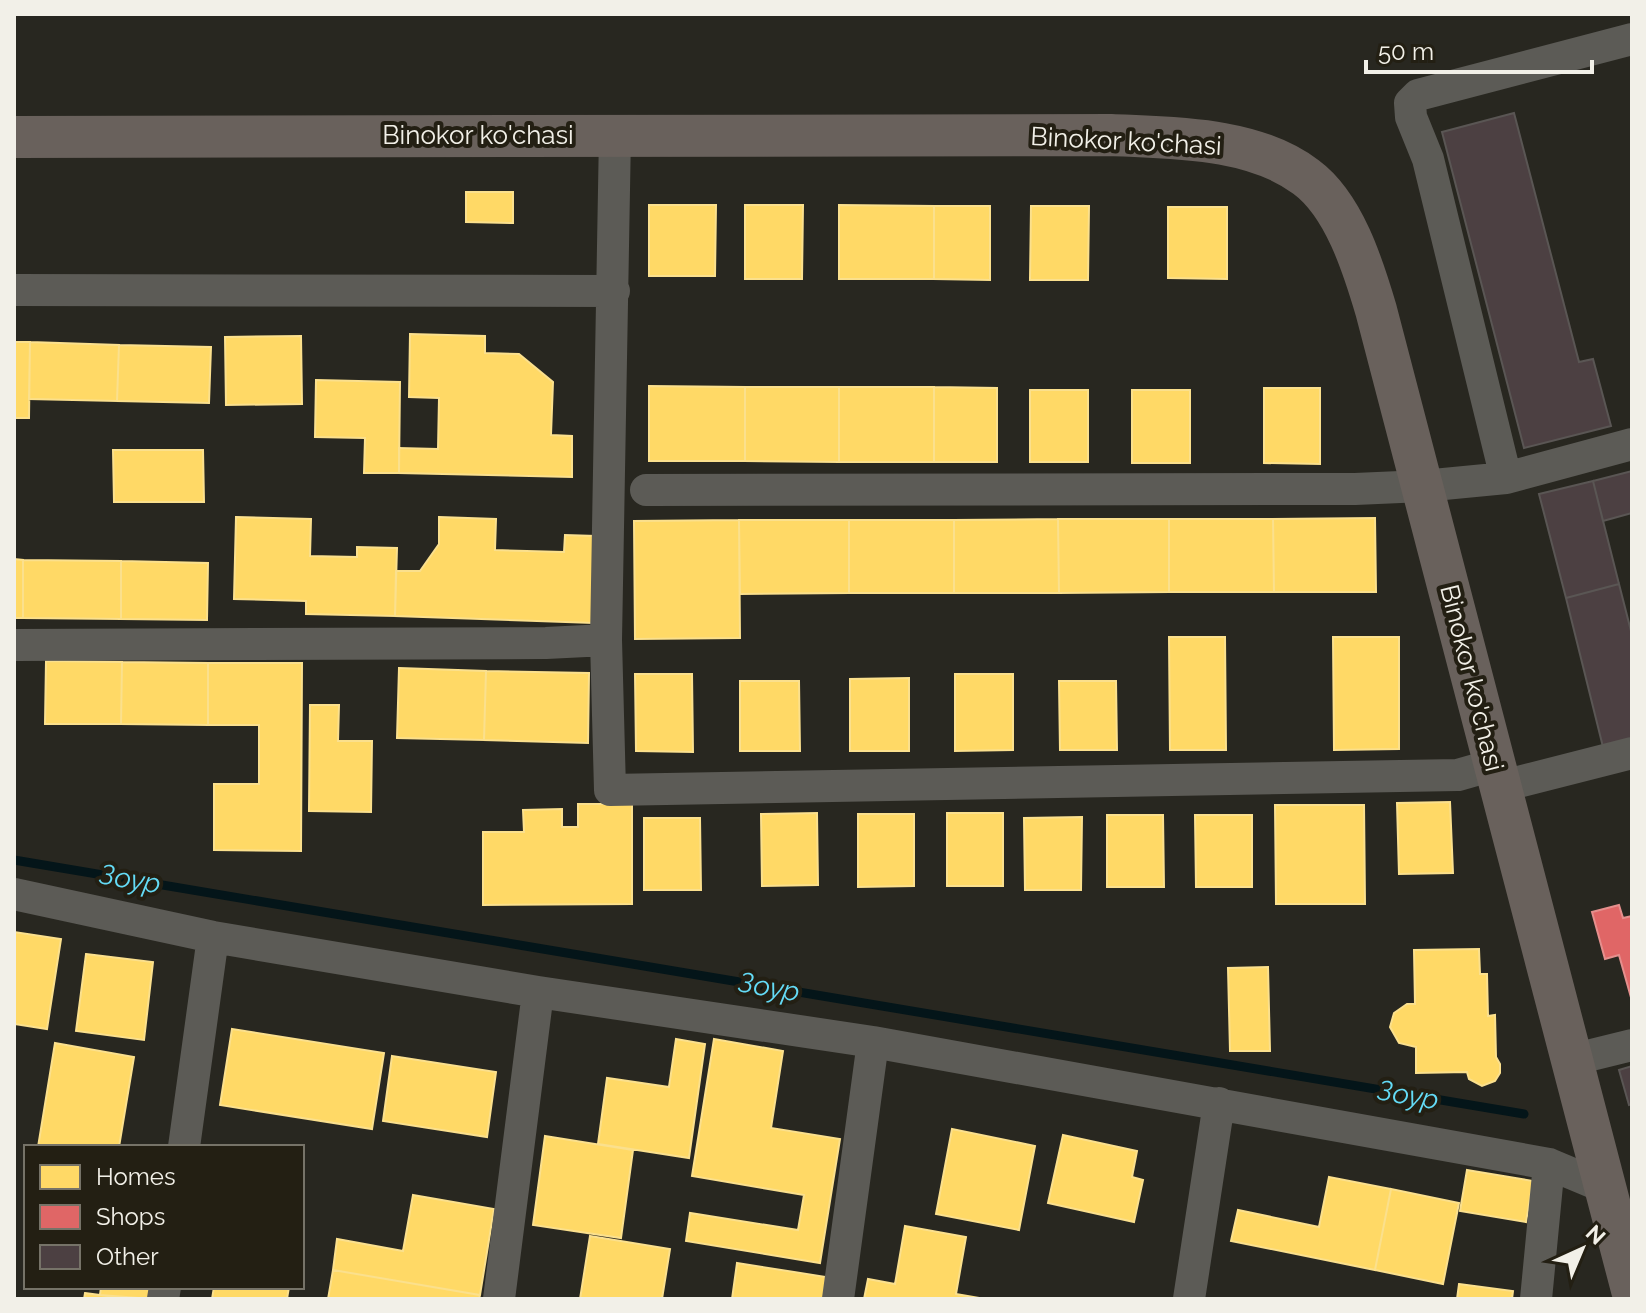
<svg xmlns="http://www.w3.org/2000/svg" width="1646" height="1313" font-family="Raleway,sans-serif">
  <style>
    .homes { fill: #ffd966; stroke: #fbe08d; stroke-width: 2 }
    .shops { fill: #e06666; stroke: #e58f8d; stroke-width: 2 }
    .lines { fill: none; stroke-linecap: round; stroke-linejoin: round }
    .stream { stroke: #041519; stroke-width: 9 }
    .building { fill: #4c4042; stroke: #5a5654; stroke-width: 2 }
    .minor { stroke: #5c5b56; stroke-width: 32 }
    .major { stroke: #69615c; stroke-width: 42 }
    .labels { text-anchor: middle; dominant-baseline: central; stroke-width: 8; stroke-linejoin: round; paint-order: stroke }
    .street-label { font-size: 26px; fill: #f2f0e8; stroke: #231f13 }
    .water-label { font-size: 28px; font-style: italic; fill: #64dbf6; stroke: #231f13 }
  </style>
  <rect width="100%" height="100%" fill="#282720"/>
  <path class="homes" d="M 466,192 L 513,192 L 513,223 L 466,222 Z
    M 649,205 L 716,205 L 715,276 L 649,276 Z
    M 745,205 L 803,205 L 802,279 L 745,279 Z
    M 839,205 L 934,206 L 934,279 L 839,279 Z
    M 934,206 L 990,206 L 990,280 L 934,279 Z
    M 1031,206 L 1089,206 L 1088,280 L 1030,280 Z
    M 1168,207 L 1227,207 L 1227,279 L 1168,278 Z
    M 410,334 L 485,336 L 485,353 L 519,354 L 553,382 L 551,435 L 572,436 L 572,477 L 399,473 L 399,448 L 438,449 L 439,398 L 409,397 Z
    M 301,336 L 302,404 L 226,405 L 225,337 Z
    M 14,342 L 30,342 L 29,418 L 14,418 Z
    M 30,342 L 119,345 L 117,401 L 29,399 Z
    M 119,345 L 211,347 L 209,403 L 117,401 Z
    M 316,380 L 400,382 L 399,473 L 364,473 L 365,438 L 315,437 Z
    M 649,386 L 745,387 L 745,461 L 649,461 Z
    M 745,387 L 839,387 L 839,462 L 745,461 Z
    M 839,387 L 934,387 L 934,462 L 839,462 Z
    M 934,387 L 997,388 L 997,462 L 934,462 Z
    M 1264,388 L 1320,388 L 1320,464 L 1264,463 Z
    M 1030,390 L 1088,390 L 1088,462 L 1030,462 Z
    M 1132,390 L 1190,390 L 1190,463 L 1132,463 Z
    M 113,450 L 203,450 L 204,502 L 114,502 Z
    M 236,517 L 311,519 L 310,556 L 357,557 L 357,547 L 397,548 L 395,616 L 306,614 L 306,601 L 234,599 Z
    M 439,517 L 496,519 L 495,550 L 564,552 L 565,535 L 596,536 L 593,623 L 395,616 L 396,571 L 420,571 L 439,544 Z
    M 1375,518 L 1376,592 L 1274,592 L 1273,519 Z
    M 1058,519 L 1169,519 L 1169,592 L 1059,593 Z
    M 1058,519 L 1059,593 L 954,593 L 954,520 Z
    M 1169,519 L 1273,519 L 1274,592 L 1169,592 Z
    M 739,520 L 849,520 L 849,593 L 740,594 Z
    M 739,520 L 740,638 L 635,639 L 634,521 Z
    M 849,520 L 954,520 L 954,593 L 849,593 Z
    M 14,559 L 23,560 L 23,618 L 14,618 Z
    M 23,560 L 121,561 L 121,619 L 23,618 Z
    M 121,561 L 208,563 L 207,620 L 121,619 Z
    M 1169,637 L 1225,637 L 1226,750 L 1170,750 Z
    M 1333,637 L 1399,637 L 1399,749 L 1334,750 Z
    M 46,661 L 122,662 L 121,724 L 45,724 Z
    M 122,662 L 208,663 L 208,725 L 121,724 Z
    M 208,663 L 302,663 L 301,851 L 214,850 L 214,784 L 259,784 L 259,725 L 208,725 Z
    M 399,668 L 486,671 L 484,740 L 397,738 Z
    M 486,671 L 589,673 L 588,743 L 484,740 Z
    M 635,674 L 692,674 L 693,752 L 636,751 Z
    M 955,674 L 1013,674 L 1013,750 L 955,751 Z
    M 909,678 L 909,751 L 850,751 L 850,679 Z
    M 740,681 L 799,681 L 800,751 L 740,751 Z
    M 1059,681 L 1116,681 L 1117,750 L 1060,750 Z
    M 310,705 L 339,705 L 338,741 L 372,741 L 371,812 L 309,811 Z
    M 1450,802 L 1453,873 L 1399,874 L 1397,803 Z
    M 578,804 L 632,804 L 632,904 L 483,905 L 483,832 L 524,832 L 523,810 L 562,809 L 562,827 L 578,827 Z
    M 1275,805 L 1364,805 L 1365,904 L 1276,904 Z
    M 817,813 L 818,885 L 762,886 L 761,814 Z
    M 947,813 L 1003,813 L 1003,886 L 947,886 Z
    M 858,814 L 914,814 L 914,886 L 858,887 Z
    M 1107,815 L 1163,815 L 1164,887 L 1107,887 Z
    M 1195,815 L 1252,815 L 1252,887 L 1196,887 Z
    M 1082,817 L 1081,890 L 1025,890 L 1024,818 Z
    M 644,818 L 700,818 L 701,890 L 644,890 Z
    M 14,932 L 61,939 L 47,1029 L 14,1024 Z
    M 1479,949 L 1480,974 L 1487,974 L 1488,1016 L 1495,1015 L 1496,1057 L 1500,1064 L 1500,1073 L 1495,1081 L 1482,1086 L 1469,1079 L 1467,1072 L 1416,1073 L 1416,1047 L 1399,1043 L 1390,1027 L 1394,1013 L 1407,1004 L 1415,1004 L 1414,950 Z
    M 86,954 L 153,962 L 144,1040 L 76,1031 Z
    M 1268,967 L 1270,1051 L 1230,1051 L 1228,968 Z
    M 232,1029 L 384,1053 L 372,1129 L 220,1105 Z
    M 676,1039 L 705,1044 L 689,1158 L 598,1144 L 607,1078 L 669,1087 Z
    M 714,1039 L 783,1051 L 771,1128 L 840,1139 L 820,1263 L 686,1241 L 690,1213 L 798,1230 L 804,1195 L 692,1176 Z
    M 55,1043 L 134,1057 L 119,1147 L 38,1147 Z
    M 392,1056 L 496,1072 L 487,1137 L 383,1121 Z
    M 952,1129 L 1035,1146 L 1019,1230 L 936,1214 Z
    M 1063,1135 L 1137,1151 L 1132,1177 L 1143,1180 L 1134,1222 L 1048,1203 Z
    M 545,1136 L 633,1150 L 621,1238 L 533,1225 Z
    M 1467,1170 L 1533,1181 L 1526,1222 L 1460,1211 Z
    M 1329,1177 L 1391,1189 L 1375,1270 L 1231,1241 L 1238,1210 L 1319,1227 Z
    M 1391,1189 L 1459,1203 L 1443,1284 L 1375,1270 Z
    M 413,1195 L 494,1209 L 480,1295 L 333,1270 L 337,1239 L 403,1251 Z
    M 905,1226 L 966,1237 L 956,1294 L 985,1299 L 864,1299 L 868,1279 L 895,1284 Z
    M 590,1236 L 670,1249 L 662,1299 L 580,1299 Z
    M 737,1263 L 826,1277 L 823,1299 L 732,1299 Z
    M 333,1270 L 480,1295 L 479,1299 L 328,1299 Z
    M 1459,1284 L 1513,1291 L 1512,1299 L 1457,1299 Z
    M 101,1287 L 154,1287 L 152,1299 L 100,1295 Z
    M 214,1287 L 289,1287 L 287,1299 L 212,1299 Z
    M 85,1293 L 100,1295 L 129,1299 L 84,1299 Z"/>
  <path class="shops" d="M 1619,905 L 1623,918 L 1632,916 L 1632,1001 L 1619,955 L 1605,959 L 1592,912 Z"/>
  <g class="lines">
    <path class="stream" d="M 14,860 L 1524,1114"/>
  </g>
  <path class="building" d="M 1514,113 L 1579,362 L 1593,359 L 1611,426 L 1524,448 L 1442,132 Z
    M 1632,471 L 1632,513 L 1603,521 L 1593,481 Z
    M 1593,481 L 1619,584 L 1566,598 L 1539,494 Z
    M 1619,584 L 1632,635 L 1632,744 L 1604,751 L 1566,598 Z
    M 1632,1066 L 1632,1104 L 1629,1105 L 1619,1070 Z"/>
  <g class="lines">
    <path class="minor" d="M 615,134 L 606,640 L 610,790 L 1458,775 L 1493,765
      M 14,290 L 614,291
      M 1506,478 L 1428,159 L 1411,117 L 1410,103 L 1418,95 L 1632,39
      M 646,490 L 1355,489 L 1423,486 L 1506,478 L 1632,444
      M 14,645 L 546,643 L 606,640
      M 1499,787 L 1632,753
      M 14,894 L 213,937 L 538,992 L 873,1042 L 1549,1164 L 1604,1187
      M 1571,1060 L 1632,1045
      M 184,1147 L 213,937
      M 163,1299 L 165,1287
      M 499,1299 L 538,992
      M 838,1299 L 873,1042
      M 1189,1299 L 1219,1103
      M 1536,1299 L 1549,1164"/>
    <path class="major" d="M 14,137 L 1111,135 C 1174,138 1253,137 1306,177 C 1344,205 1363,266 1376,310 L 1632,1290"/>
  </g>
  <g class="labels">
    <g class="street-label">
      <text x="478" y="135">Binokor ko'chasi</text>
      <text transform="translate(1126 141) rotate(3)">Binokor ko'chasi</text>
      <text transform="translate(1472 678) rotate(76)">Binokor ko'chasi</text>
    </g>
    <g class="water-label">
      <text transform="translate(130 879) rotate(10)">Зоур</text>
      <text transform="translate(769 987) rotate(10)">Зоур</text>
      <text transform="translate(1408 1095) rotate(10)">Зоур</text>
    </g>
  </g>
  <rect width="1646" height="1313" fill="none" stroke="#f2f0e8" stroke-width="32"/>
  <rect x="24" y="1145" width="280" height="144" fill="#231f13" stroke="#767368" stroke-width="2"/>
  <rect x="40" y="1165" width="40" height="24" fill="#ffd966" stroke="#767368" stroke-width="2"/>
  <text x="96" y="1185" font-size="24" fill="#f2f0e8">Homes</text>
  <rect x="40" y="1205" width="40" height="24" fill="#e06666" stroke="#767368" stroke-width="2"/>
  <text x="96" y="1225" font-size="24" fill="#f2f0e8">Shops</text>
  <rect x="40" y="1245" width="40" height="24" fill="#4c4042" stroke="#767368" stroke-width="2"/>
  <text x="96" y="1265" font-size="24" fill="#f2f0e8">Other</text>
  <g transform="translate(1582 1249) rotate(44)" stroke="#231f13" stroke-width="6" paint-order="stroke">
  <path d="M0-6L14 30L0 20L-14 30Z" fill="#f2f0e8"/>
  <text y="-12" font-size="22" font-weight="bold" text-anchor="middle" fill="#f2f0e8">N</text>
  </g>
  <path d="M1366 60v12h226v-12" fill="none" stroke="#f2f0e8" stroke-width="4"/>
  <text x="1378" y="60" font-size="24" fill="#f2f0e8" stroke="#231f13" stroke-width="6" paint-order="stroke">50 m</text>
</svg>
